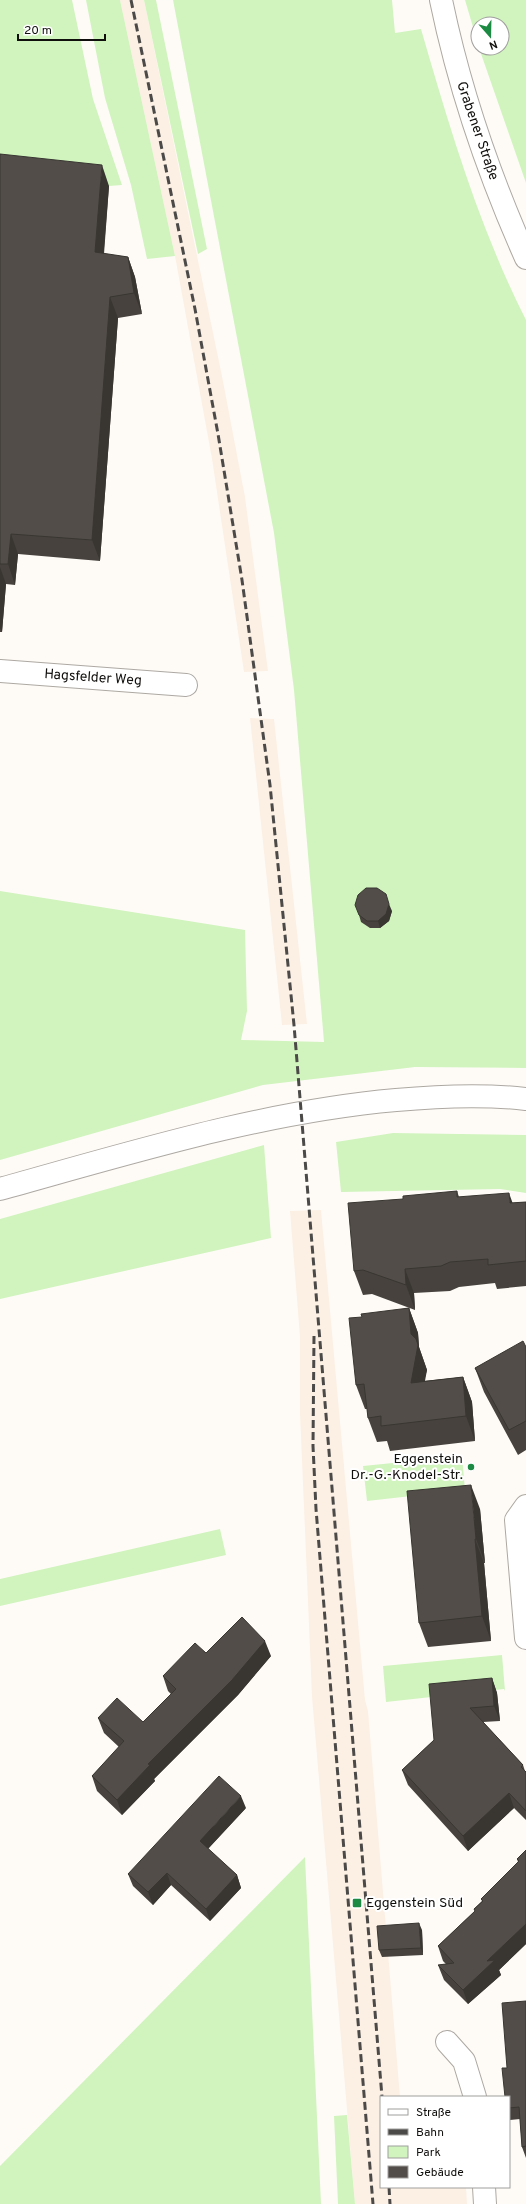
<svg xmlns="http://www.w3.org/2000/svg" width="526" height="2204" font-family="Overpass,sans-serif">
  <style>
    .built { fill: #fcf0e4 }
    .green { fill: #d1f4be }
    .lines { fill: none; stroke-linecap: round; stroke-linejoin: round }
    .street-casing { stroke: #ada8a2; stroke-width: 24 }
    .secondary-casing { stroke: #ada8a2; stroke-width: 24 }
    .street { stroke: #fff; stroke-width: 22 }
    .secondary { stroke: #fff; stroke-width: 22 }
    .rail { stroke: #4c4a48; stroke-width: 3; stroke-dasharray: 8 4; stroke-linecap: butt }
    .wall { fill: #47423e }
    .shaded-wall { fill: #393632 }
    .building { fill: #524d48; stroke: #393632 }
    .poi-dot { fill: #1c8a42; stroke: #fff; stroke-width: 1.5 }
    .labels { text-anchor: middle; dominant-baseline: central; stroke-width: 4; stroke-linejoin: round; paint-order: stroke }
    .street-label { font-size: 14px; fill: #110f0d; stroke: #fff }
    .poi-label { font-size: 14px; fill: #110f0d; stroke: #fff; text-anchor: end }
  </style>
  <rect width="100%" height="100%" fill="#fefbf7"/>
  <path class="built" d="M 120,0 L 144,0 L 222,376 L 245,497 L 268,671 L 244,672 L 212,459 L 175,256 Z
    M 250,718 L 274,719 L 307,1024 L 282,1025 Z
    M 321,1210 L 365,1700 L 368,1711 L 400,2097 L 381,2097 L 381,2187 L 466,2187 L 467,2204 L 355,2204 L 312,1697 L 300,1413 L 300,1337 L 290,1211 Z"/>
  <path class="green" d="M 0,0 L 72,0 L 93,99 L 122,185 L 109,186 L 0,175 Z
    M 86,0 L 120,0 L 175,256 L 147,259 L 131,185 L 105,98 Z
    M 144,0 L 156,0 L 207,249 L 198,254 Z
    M 173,0 L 392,0 L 395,33 L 421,29 C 450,129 479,227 526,320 L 526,1068 L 415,1067 L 263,1085 L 0,1160 L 0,891 L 245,930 L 247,1011 L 241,1040 L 324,1042 L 294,690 L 274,533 Z
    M 465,0 L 526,0 L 526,183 L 479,48 L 502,48 L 502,24 L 478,24 L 478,44 Z
    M 393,1133 L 526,1135 L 526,1193 L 500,1189 L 341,1192 L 336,1142 Z
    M 264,1145 L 271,1238 L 0,1299 L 0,1219 Z
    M 462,1456 L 465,1490 L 367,1501 L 363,1466 Z
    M 220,1529 L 226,1555 L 0,1606 L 0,1579 Z
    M 502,1655 L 505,1691 L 504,1689 L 386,1702 L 383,1666 Z
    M 305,1857 L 321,2204 L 0,2204 L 0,2166 Z
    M 347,2115 L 355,2204 L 338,2204 L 334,2116 Z"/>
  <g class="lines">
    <defs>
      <path id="street" d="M 0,671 L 186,685
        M 526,1506 L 516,1520 L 526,1638
        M 447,2042 L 464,2061 L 475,2097
        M 484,2187 L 485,2204"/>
      <path id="secondary" d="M 441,0 C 460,92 488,173 526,258
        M 0,1189 C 130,1153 261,1112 396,1100 C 439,1096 483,1094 526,1099"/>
    </defs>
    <use href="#street" class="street-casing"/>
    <use href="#secondary" class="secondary-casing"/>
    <use href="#street" class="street"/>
    <use href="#secondary" class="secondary"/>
    <path class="rail" d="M 131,0 L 195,309 L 218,434 L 242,580 L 270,785 L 294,1025 L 382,2097
      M 314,1336 L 313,1446 L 316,1509 L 373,2204
      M 389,2187 L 390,2204"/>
  </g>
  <path class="wall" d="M 0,154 L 109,186 L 104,254 L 128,257 L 135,277 L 142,314 L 118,318 L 100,561 L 18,554 L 15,585 L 6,584 L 2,632 L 0,632 Z
    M 392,911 L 389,921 L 380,928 L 370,928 L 361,922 L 359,915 Z
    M 457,1191 L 459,1197 L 513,1203 L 526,1202 L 526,1286 L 497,1289 L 495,1283 L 459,1287 L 450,1291 L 414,1293 L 415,1310 L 372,1294 L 363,1295 L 354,1271 L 403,1199 Z
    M 409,1308 L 418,1333 L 419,1347 L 427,1370 L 424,1381 L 463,1377 L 472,1402 L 475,1441 L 390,1451 L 387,1441 L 377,1442 L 368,1418 L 367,1409 L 365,1409 L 356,1385 L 362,1317 Z
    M 526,1347 L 526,1450 L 518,1455 L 484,1392 L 475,1368 Z
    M 480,1509 L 485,1563 L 484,1563 L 491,1641 L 428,1647 L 419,1623 Z
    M 206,1653 L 271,1656 L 238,1695 L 154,1779 L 155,1781 L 122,1815 L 97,1791 L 92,1776 L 119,1747 L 104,1733 L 98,1718 L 143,1722 L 171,1694 L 168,1691 L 163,1676 Z
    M 492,1678 L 497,1693 L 500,1721 L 483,1722 L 523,1765 L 525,1771 L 526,1772 L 526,1820 L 514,1808 L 468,1851 L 408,1785 L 402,1770 L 434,1740 Z
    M 246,1808 L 208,1849 L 237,1875 L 241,1888 L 210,1921 L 171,1885 L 153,1905 L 133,1886 L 128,1874 Z
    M 526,1850 L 526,1944 L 499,1970 L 501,1975 L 468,2004 L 444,1980 L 438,1965 L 446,1964 L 443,1961 L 438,1946 L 475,1911 L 474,1909 L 482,1901 L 481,1899 L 518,1862 L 517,1859 Z
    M 422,1930 L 423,1955 L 382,1957 L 379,1950 Z
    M 526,2001 L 526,2158 L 522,2147 L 520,2119 L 510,2120 L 509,2118 L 509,2097 L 507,2068 Z"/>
  <path class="shaded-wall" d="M 102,165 L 109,186 L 102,273 L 95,252 Z
    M 128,257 L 135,277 L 142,314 L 134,293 Z
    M 110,297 L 118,318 L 100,561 L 92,540 Z
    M 11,534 L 18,554 L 15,585 L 8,564 Z
    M 0,567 L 6,584 L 2,632 L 0,628 Z
    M 389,904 L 392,911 L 389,921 L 380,928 L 378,921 Z
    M 509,1193 L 518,1218 L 510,1203 Z
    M 405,1269 L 414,1293 L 415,1310 L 406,1285 Z
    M 409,1308 L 418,1333 L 419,1347 L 427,1370 L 420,1408 L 411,1383 L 411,1334 Z
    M 463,1377 L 472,1402 L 475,1441 L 466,1416 Z
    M 471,1485 L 480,1509 L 485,1563 L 476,1539 Z
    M 475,1539 L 484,1563 L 491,1641 L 482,1616 Z
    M 265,1641 L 271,1656 L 238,1695 L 154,1779 L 155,1781 L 122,1815 L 117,1800 L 148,1764 Z
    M 492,1678 L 497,1693 L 500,1721 L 494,1706 Z
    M 509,1793 L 514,1808 L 468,1851 L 463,1836 Z
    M 241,1796 L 246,1808 L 204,1853 L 200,1841 Z
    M 167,1873 L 171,1885 L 153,1905 L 148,1892 Z
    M 237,1875 L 241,1888 L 210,1921 L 206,1909 Z
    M 419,1923 L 422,1930 L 423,1955 L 421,1948 Z
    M 526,1924 L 526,1944 L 499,1970 L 501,1975 L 468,2004 L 463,1990 L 487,1961 Z"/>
  <path class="building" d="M 0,154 L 102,165 L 95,252 L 128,257 L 134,293 L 110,297 L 92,540 L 11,534 L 8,564 L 0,564 Z
    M 366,888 L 377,888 L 386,894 L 389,904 L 386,914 L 378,921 L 367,921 L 359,915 L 355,905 L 358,895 Z
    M 457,1191 L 457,1197 L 509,1193 L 510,1203 L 526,1202 L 526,1261 L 488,1265 L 488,1259 L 450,1262 L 441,1266 L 405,1269 L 406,1285 L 363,1270 L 354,1271 L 348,1203 L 403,1199 L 403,1196 Z
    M 409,1308 L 411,1334 L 416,1339 L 418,1345 L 411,1383 L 463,1377 L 466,1416 L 381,1426 L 381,1416 L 368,1418 L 364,1384 L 356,1385 L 349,1318 L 362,1317 L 361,1314 Z
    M 523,1341 L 526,1347 L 526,1421 L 509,1430 L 475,1368 Z
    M 471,1485 L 476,1539 L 475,1539 L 482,1616 L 419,1623 L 407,1491 Z
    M 242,1617 L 265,1641 L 232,1680 L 148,1764 L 150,1765 L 117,1800 L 92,1776 L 124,1741 L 98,1718 L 117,1698 L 143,1722 L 176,1689 L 163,1676 L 195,1643 L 206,1653 Z
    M 492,1678 L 494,1706 L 470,1708 L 523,1765 L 521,1767 L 526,1772 L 526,1811 L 509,1793 L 463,1836 L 402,1770 L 434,1740 L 429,1684 Z
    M 219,1776 L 241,1796 L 200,1841 L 237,1875 L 206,1909 L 167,1873 L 148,1892 L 128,1874 Z
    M 526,1850 L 526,1924 L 487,1961 L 495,1960 L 463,1990 L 438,1965 L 454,1963 L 438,1946 L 475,1911 L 474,1909 L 483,1901 L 481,1899 L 519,1861 L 517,1859 Z
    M 419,1923 L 421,1948 L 379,1950 L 377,1926 Z
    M 526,2001 L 526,2146 L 522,2147 L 519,2107 L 509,2108 L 509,2097 L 505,2097 L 502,2068 L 507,2068 L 502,2003 Z"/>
  <g class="poi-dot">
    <circle cx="471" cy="1467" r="4"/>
    <rect x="352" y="1898" width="10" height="10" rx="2"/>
  </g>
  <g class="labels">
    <g class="street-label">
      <text transform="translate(477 131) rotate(71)">Grabener Straße</text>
      <text transform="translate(93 678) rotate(4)">Hagsfelder Weg</text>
    </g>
    <g class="poi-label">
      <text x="463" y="1459">Eggenstein<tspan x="463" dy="16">Dr.-G.-Knodel-Str.</tspan></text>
      <text x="366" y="1903" text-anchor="start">Eggenstein Süd</text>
    </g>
  </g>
  <rect x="380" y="2096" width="130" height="92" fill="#ffffff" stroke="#a09f9e"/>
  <rect x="388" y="2109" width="20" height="6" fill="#ffffff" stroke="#a09f9e"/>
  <text x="416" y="2116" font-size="12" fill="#110f0d">Straße</text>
  <rect x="388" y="2129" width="20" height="6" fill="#4c4a48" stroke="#a09f9e"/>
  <text x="416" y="2136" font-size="12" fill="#110f0d">Bahn</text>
  <rect x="388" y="2146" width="20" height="12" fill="#d1f4be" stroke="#a09f9e"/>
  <text x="416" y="2156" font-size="12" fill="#110f0d">Park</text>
  <rect x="388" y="2166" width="20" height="12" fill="#524d48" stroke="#a09f9e"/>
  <text x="416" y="2176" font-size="12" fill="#110f0d">Gebäude</text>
  <g transform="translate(490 36) rotate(160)"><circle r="19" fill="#ffffff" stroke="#a09f9e"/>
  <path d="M0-3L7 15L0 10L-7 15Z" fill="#1c8a42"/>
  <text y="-6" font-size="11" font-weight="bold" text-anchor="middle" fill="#110f0d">N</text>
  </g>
  <path d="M18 34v6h87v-6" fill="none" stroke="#110f0d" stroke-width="2"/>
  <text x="24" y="34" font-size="12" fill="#110f0d" stroke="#ffffff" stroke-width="3" paint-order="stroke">20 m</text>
</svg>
